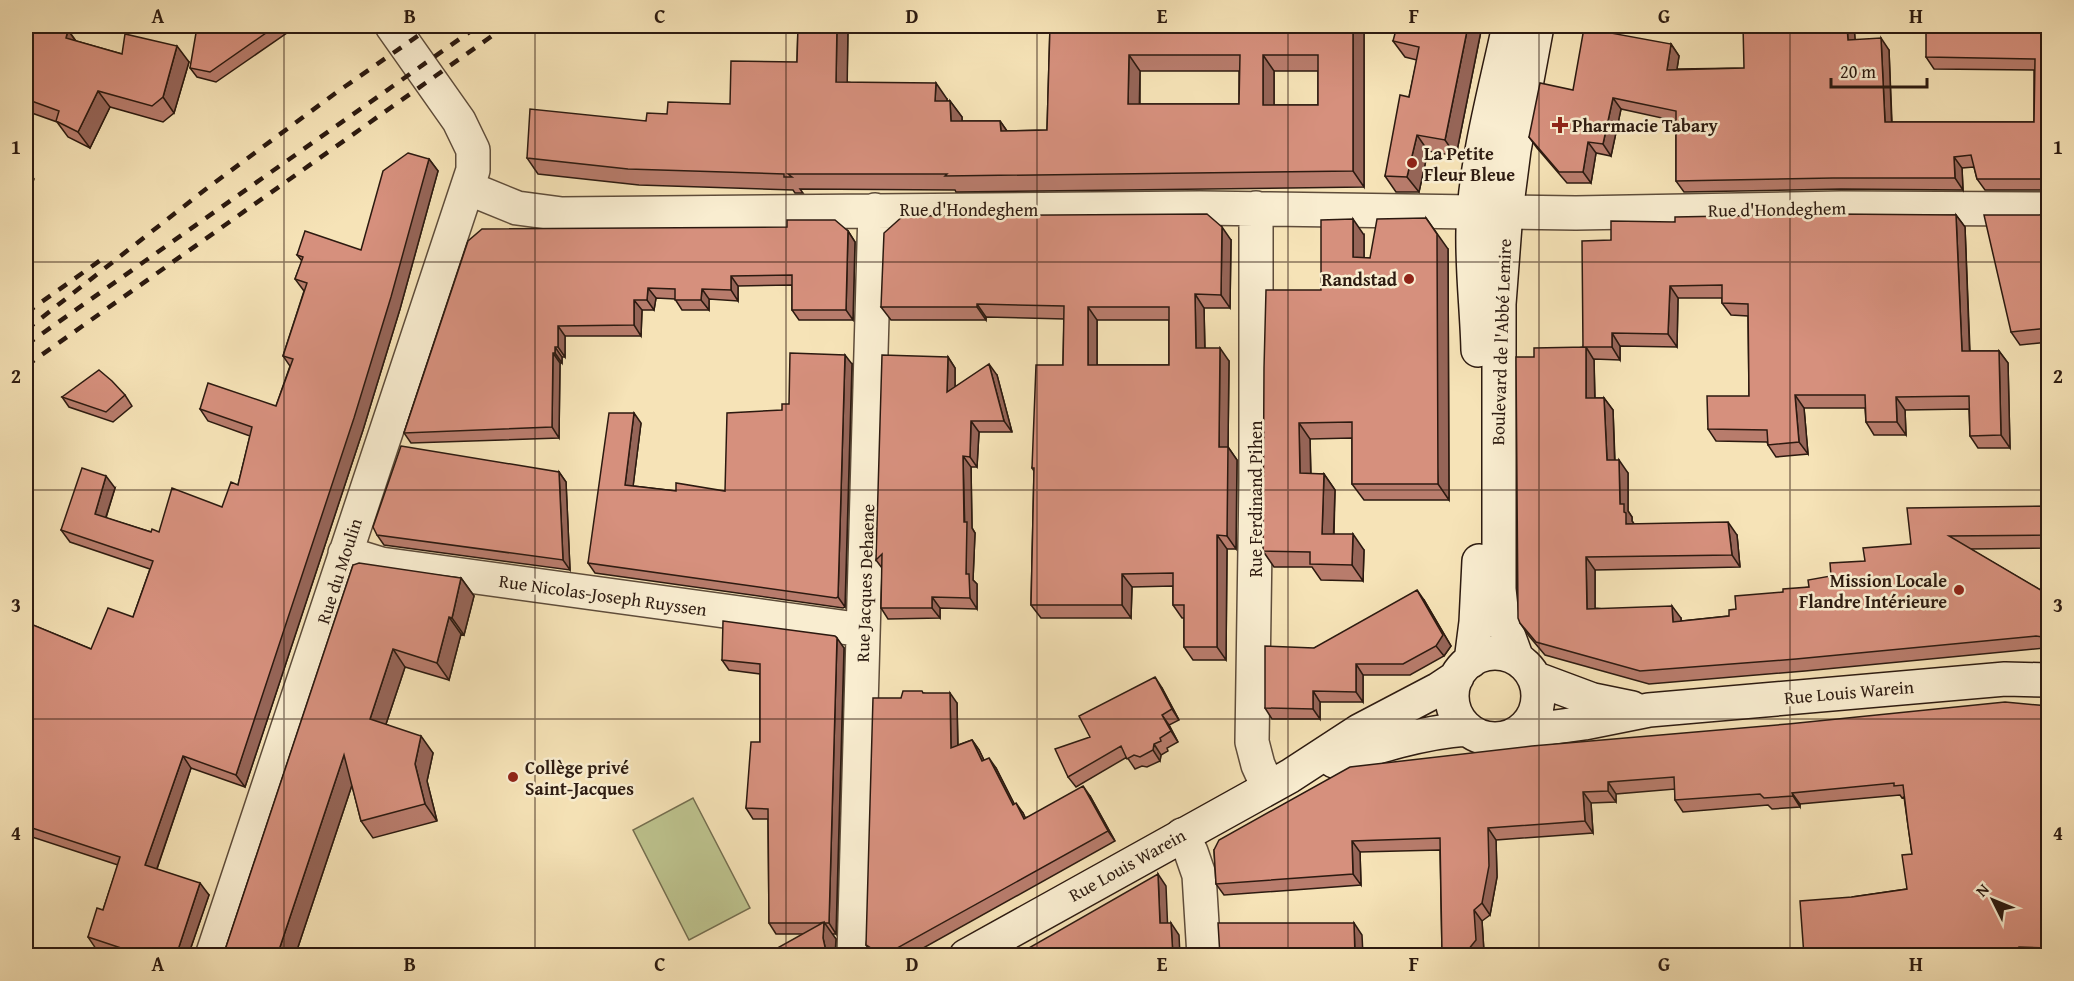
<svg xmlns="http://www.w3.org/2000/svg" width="2074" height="981" font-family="'Gentium Book Plus',serif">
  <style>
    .pitch { fill: #bdc38e; stroke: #746e4f; stroke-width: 1.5 }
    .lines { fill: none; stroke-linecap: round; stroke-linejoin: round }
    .minor-casing { stroke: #5e4c3a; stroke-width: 36 }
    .secondary-casing { stroke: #2c1a10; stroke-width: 36 }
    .minor { stroke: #f9edd0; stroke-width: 33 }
    .secondary { stroke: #f9edd0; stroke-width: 33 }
    .rail { stroke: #2c1a10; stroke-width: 4.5; stroke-dasharray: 10 10; stroke-linecap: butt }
    .wall { fill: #b87c6c; stroke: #2c1a10; stroke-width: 1.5; fill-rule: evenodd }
    .shaded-wall { fill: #966558; stroke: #2c1a10; stroke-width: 1.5 }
    .building { fill: #d6907d; stroke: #2c1a10; stroke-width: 1.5; fill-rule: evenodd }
    .grid { fill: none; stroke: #2c1a10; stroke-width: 1.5; stroke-opacity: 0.55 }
    .poi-dot { fill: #8f2418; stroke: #f9edd0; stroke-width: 2 }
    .labels { text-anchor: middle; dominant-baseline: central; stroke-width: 5; stroke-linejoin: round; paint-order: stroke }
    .poi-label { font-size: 18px; font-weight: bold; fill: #2c1a10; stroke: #f9edd0; text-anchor: start }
    .street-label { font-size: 18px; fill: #2c1a10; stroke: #f9edd0 }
    .neatline { fill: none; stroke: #2c1a10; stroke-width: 2 }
    .grid-label { font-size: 20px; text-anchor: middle; font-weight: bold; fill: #2c1a10 }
  </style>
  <rect width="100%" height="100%" fill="#f6e3b7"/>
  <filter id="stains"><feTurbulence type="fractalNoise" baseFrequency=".00333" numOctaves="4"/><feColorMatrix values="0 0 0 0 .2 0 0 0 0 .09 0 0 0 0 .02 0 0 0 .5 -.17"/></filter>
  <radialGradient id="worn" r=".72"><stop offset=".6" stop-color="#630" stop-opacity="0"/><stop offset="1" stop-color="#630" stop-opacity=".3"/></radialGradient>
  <path class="pitch" d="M 693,798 L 750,908 L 689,940 L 633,830 Z"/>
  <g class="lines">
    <defs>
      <path id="minor" d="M 468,188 L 517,208 L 562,214 L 1200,208 L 1474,212
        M 1256,208 L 1256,481 L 1252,742 L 1258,765 L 1268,787
        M 1506,212 L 1576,213 L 1841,208 L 2048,209
        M 345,553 L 381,564 L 863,630
        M 1182,835 L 1191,852 L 1199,875 L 1204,956
        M 212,956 L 473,170 L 473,150 L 459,121 L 392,26
        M 854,956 L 875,210"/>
      <path id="secondary" d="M 1478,350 C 1477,310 1472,270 1473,230 C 1475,162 1495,92 1509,26
        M1452 696a43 43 0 1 1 86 0a43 43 0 1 1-86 0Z
        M 1517,659 L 1502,618 L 1499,589 L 1499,304 L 1506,212 L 1514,150 L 1537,26
        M 1471,661 L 1476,622 L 1479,561
        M 1534,678 L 1593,700 L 1632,708
        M 1519,732 L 1584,723 L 1649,710 L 2005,679 L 2048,680
        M 1334,761 C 1376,747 1422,732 1467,729
        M 966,956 L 1290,776 L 1359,731 L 1439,689 L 1457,677"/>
    </defs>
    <use href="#minor" class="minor-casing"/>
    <use href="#secondary" class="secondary-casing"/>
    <use href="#minor" class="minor"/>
    <use href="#secondary" class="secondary"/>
    <path class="rail" d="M 26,313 L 105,257
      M 26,330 L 206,189 L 337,92 L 432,26
      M 26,345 L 478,26
      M 26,366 L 506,26"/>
  </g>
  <path class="wall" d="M 214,26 L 297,26 L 216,82 L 197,77 L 190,68 Z
    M 798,26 L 848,26 L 847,82 L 947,99 L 947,101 L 950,101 L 962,117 L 962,121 L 1000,121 L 1007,131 L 1047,130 L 1050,26 L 1364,26 L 1364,187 L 956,192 L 955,190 L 800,189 L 803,193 L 795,193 L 793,190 L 639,185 L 538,174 L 527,158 L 667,114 L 730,104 L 797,62 ZM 1140,71 L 1239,71 L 1239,104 L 1140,104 ZM 1274,71 L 1318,71 L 1318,105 L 1274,105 Z
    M 1482,26 L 1456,156 L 1428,151 L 1419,192 L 1396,192 L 1385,176 L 1409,97 L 1417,60 L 1405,57 L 1393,41 Z
    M 1854,26 L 1855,40 L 1889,50 L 1892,122 L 2034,122 L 2034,70 L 1934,69 L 1926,57 L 2049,26 L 2049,190 L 1985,190 L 1977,179 L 1974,167 L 1962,168 L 1963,190 L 1841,189 L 1684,192 L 1676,181 L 1676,121 L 1621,109 L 1611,156 L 1596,153 L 1591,183 L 1567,183 L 1537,148 L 1529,137 L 1573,90 L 1671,44 L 1679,56 L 1677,69 L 1744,68 Z
    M 68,30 L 76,41 L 122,54 L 189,62 L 174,113 L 163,122 L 110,107 L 90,148 L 68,137 L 57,122 L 26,111 L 26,66 Z
    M 429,159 L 438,171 L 400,309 L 363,430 L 245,787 L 191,768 L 157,869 L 209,895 L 188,956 L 116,956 L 96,949 L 88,937 L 103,910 L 118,865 L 26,835 L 26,622 L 91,649 L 133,617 L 150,569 L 70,542 L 61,530 L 115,488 L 106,518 L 151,532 L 159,532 L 222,507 L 238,485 L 250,436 L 208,421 L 200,409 L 276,406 L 290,366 L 283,356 L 304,291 L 295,279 L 302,261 L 297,255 L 361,250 Z
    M 1956,215 L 1965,227 L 1970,351 L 1999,351 L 2008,363 L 2010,448 L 1978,448 L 1970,436 L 1969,409 L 1905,410 L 1906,435 L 1874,435 L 1866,422 L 1865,408 L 1804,408 L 1808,454 L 1776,457 L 1768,445 L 1767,442 L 1716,441 L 1708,429 L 1749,396 L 1748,316 L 1731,315 L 1722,303 L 1722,298 L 1678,298 L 1677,347 L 1620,346 L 1620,360 L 1594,359 L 1595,398 L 1604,398 L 1613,410 L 1615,460 L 1628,473 L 1628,511 L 1632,517 L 1632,521 L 1634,524 L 1737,535 L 1740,567 L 1595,570 L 1595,608 L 1681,618 L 1681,621 L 1729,616 L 1736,609 L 1783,592 L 1809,587 L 1865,561 L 1911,544 L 2049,506 L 2049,548 L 1970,549 L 2049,595 L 2049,649 L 2045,648 L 1805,671 L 1649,684 L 1545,655 L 1529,636 L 1520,623 L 1534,357 L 1583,347 L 1611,240 L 1675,222 Z
    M 2049,217 L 2049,342 L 2020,345 L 2011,332 Z
    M 848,231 L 855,242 L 853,320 L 799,320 L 792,310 L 792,285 L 738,286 L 738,301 L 709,299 L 709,310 L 682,310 L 675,299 L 656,298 L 654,310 L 642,310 L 641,336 L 565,336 L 565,357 L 562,357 L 562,363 L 560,363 L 559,438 L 411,443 L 404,433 L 468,241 Z
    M 1364,235 L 1364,258 L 1370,258 L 1448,249 L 1449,500 L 1364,500 L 1352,484 L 1352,438 L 1310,439 L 1311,474 L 1324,474 L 1335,490 L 1334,534 L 1364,550 L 1363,581 L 1321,580 L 1312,567 L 1274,567 L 1263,551 L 1321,290 Z
    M 1231,240 L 1230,308 L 1204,308 L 1205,348 L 1229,361 L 1228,447 L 1237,460 L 1236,549 L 1227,549 L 1226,660 L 1193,660 L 1184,647 L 1184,618 L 1182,618 L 1173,605 L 1173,586 L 1132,587 L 1131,618 L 1041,618 L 1031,605 L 1034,471 L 1032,468 L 1063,365 L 1064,319 L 986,317 L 986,320 L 891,320 L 881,307 ZM 1097,320 L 1169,320 L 1169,365 L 1097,365 Z
    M 948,357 L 955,368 L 955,387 L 997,375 L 1012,432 L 979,432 L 977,467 L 971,467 L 972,528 L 975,533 L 973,580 L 977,584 L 977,609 L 940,608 L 940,618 L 888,619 L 881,608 L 882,568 L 876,560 Z
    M 852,364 L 845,607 L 843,608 L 595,573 L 588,563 L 641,423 L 633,486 L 676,491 L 725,491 L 782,410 Z
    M 125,395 L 132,406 L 113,422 L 69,407 L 62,397 Z
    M 559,472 L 566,482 L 570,570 L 384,545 L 377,535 Z
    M 353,565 L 461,578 L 474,596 L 464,635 L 461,634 L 449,680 L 405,667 L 386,724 L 433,753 L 427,781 L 437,821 L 373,838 L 361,821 L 352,785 L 295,956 L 223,956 Z
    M 1424,600 L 1451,646 L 1444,656 L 1410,675 L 1363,675 L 1363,702 L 1320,702 L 1320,719 L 1272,719 L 1265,708 L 1314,648 Z
    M 844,648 L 836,934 L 832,934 L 836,939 L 835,955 L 802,934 L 776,934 L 769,923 L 768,819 L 753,819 L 746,808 L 760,742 L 760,674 L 729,670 L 722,660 Z
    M 1162,688 L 1179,720 L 1169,725 L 1178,742 L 1167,748 L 1168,751 L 1161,755 L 1160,761 L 1147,767 L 1142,766 L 1135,769 L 1127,757 L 1076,787 L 1068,777 L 1090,737 Z
    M 923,693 L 957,703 L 958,745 L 972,740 L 979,750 L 984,760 L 996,768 L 1014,804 L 1023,813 L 1025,818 L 1090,796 L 1115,841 L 909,956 L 874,956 L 866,945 L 901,698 Z
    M 2049,706 L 2049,956 L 1804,956 L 1852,897 L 1907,889 L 1912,854 L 1904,797 L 1902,798 L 1900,795 L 1800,804 L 1800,807 L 1772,809 L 1768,805 L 1683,812 L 1675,800 L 1675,789 L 1616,794 L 1616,802 L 1591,803 L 1593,833 L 1496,840 L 1497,877 L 1490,915 L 1482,921 L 1484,952 L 1481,956 L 1445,956 L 1442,952 L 1440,850 L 1360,852 L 1361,885 L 1224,895 L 1216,884 L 1214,850 Z"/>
  <path class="shaded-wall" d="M 837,26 L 848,26 L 847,98 L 836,82 Z
    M 1353,26 L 1364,26 L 1364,187 L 1353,171 Z
    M 1468,26 L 1482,26 L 1456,156 L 1445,140 Z
    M 1847,26 L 1854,26 L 1856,51 L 1848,40 Z
    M 68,30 L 79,46 L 66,38 Z
    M 1881,38 L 1889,50 L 1892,134 L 1885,122 Z
    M 1671,44 L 1679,56 L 1675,81 L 1667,70 Z
    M 177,46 L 189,62 L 174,113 L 163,97 Z
    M 1129,55 L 1140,71 L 1139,120 L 1128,104 Z
    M 1263,55 L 1274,71 L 1274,121 L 1263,105 Z
    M 936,83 L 947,99 L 946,117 L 935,101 Z
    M 98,91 L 110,107 L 90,148 L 78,132 Z
    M 1613,98 L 1621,109 L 1611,156 L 1603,144 Z
    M 950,101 L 962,117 L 962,137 L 951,121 Z
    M 1000,121 L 1011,137 L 1001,131 Z
    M 1417,135 L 1428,151 L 1419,192 L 1407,177 Z
    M 1588,142 L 1596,153 L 1591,183 L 1583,172 Z
    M 1954,157 L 1962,168 L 1963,190 L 1955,178 Z
    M 429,159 L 438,171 L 400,309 L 363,430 L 245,787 L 236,775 Z
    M 26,168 L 34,179 L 26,203 Z
    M 1956,215 L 1965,227 L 1970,364 L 1962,351 Z
    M 1426,218 L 1448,249 L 1449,500 L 1438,484 Z
    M 1353,219 L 1364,235 L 1364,273 L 1353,257 Z
    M 1222,227 L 1231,240 L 1230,308 L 1221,295 Z
    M 848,231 L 855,242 L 853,320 L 846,310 Z
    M 731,276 L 738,286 L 738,301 L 731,290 Z
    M 1670,286 L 1678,298 L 1677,347 L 1668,334 Z
    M 648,288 L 656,298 L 654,310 L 647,300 Z
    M 702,289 L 709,299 L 709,310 L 701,300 Z
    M 1195,294 L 1204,308 L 1205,361 L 1196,348 Z
    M 634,300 L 642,310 L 641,336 L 634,325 Z
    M 977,304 L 986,317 L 986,320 L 977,307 Z
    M 1088,307 L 1097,320 L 1097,378 L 1088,365 Z
    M 558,326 L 565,336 L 565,357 L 558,347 Z
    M 1612,333 L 1620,346 L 1620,360 L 1612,347 Z
    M 555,347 L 562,357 L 562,363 L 555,353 Z
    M 1586,347 L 1594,360 L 1595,410 L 1586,398 Z
    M 1220,348 L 1229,361 L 1228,447 L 1237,460 L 1236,549 L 1227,536 L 1219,447 Z
    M 1999,351 L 2008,363 L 2010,448 L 2001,435 Z
    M 553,353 L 560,363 L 559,438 L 552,427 Z
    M 845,355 L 852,364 L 845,607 L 838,597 Z
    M 948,357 L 955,368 L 955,403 L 947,392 Z
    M 989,364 L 997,375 L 1012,432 L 1004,421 Z
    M 1795,395 L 1804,408 L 1808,454 L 1799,442 Z
    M 1896,397 L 1905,410 L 1906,435 L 1897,422 Z
    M 1604,398 L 1613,410 L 1615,473 L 1607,460 Z
    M 634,413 L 641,423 L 632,495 L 625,485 Z
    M 971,421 L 979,432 L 977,467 L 970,457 Z
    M 1299,423 L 1310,439 L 1311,489 L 1300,473 Z
    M 963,456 L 971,467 L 972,528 L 975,533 L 973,580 L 977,584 L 977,609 L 970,598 L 966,574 Z
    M 1619,460 L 1628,473 L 1628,511 L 1632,517 L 1632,521 L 1635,525 L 1626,524 L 1620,504 Z
    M 559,472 L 566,482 L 570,570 L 563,560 Z
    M 1324,474 L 1335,490 L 1333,550 L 1322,534 Z
    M 106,476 L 115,488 L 103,526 L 95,514 Z
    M 1728,522 L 1737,535 L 1740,567 L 1732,555 Z
    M 1353,534 L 1364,550 L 1363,581 L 1352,565 Z
    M 1217,535 L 1227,549 L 1226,660 L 1217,647 Z
    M 1586,557 L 1595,570 L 1595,621 L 1587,609 Z
    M 1122,574 L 1132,587 L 1131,618 L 1122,605 Z
    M 461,578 L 474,596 L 464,635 L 452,618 Z
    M 1417,590 L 1424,600 L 1451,646 L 1444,656 L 1436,646 Z
    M 932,597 L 940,608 L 940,618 L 932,608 Z
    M 1672,606 L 1681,618 L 1681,634 L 1673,622 Z
    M 449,617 L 461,634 L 449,680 L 437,663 Z
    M 837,638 L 844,648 L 836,934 L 829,923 Z
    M 393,649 L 405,667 L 382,736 L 370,719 Z
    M 1356,664 L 1363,675 L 1363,702 L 1356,692 Z
    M 1155,677 L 1162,688 L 1179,720 L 1172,709 Z
    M 1313,691 L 1320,702 L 1320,719 L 1313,709 Z
    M 950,693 L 957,703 L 958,758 L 951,748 Z
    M 1162,715 L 1169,725 L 1178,742 L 1171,731 Z
    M 421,736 L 433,753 L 427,781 L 437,821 L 425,804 L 415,764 Z
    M 972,740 L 979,750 L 989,771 L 982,761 Z
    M 1154,744 L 1161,755 L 1160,761 L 1153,750 Z
    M 344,755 L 356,773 L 295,956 L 277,956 Z
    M 183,756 L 191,768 L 154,877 L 145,865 Z
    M 989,758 L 996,768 L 1020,815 L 1013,805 Z
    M 1608,782 L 1616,794 L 1616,802 L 1608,791 Z
    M 1083,786 L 1090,796 L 1115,841 L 1108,831 Z
    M 1583,792 L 1591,803 L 1593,833 L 1585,821 Z
    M 1792,793 L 1800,804 L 1800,807 L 1793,796 Z
    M 1016,803 L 1023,813 L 1031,829 L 1024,819 Z
    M 1488,828 L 1496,840 L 1497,877 L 1490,915 L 1482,903 Z
    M 1352,841 L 1360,852 L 1361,885 L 1353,874 Z
    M 2047,873 L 2049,876 L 2049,951 L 2047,948 Z
    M 1158,874 L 1166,886 L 1168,935 L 1160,923 Z
    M 200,883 L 209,895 L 188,956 L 176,956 Z
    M 1474,910 L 1482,921 L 1484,952 L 1481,956 L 1471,956 L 1468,950 Z
    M 824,922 L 836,939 L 835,955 L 828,956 L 825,947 L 823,938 Z
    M 1171,923 L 1179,935 L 1180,956 L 1173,956 Z
    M 1354,923 L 1362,935 L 1363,956 L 1355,956 Z
    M 2019,947 L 2025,956 L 2019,956 Z"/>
  <path class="building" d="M 35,26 L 51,26 L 68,30 L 66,38 L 122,54 L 125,34 L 177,46 L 163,97 L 152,106 L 98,91 L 78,132 L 56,121 L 59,111 L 26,99 L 26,66 Z
    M 214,26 L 276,26 L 210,72 L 190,68 L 197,27 L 214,28 Z
    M 798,26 L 837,26 L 836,82 L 936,83 L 935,101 L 950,101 L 951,121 L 1000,121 L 1001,131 L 1047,130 L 1050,26 L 1353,26 L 1353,171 L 945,176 L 947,174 L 788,174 L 792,177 L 784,177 L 784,174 L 628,169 L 527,158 L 530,109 L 646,121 L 647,113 L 667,114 L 668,102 L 730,104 L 731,61 L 797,62 ZM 1129,55 L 1240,55 L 1239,104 L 1128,104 ZM 1263,55 L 1318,55 L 1318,105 L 1263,105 Z
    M 1397,26 L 1468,26 L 1445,140 L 1417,135 L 1407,177 L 1385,176 L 1400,95 L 1409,97 L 1419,47 L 1393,41 Z
    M 1743,26 L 1847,26 L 1848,40 L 1881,38 L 1885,122 L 2034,122 L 2035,59 L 1926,57 L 1926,26 L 2049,26 L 2049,172 L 2047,172 L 2047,181 L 2040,179 L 1977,179 L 1971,155 L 1954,157 L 1955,178 L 1833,178 L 1676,181 L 1676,111 L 1613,98 L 1603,144 L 1588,142 L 1583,172 L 1559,172 L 1529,137 L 1540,83 L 1573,90 L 1584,28 L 1671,44 L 1667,70 L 1744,68 Z
    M 408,153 L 429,159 L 391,297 L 354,418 L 236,775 L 183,756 L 145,865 L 200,883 L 176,956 L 145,956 L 88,937 L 97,908 L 103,910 L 120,857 L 26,826 L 26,622 L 91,649 L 108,608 L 133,617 L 153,561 L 61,530 L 82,468 L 106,476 L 95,514 L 151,532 L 152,529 L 159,532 L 172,488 L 222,507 L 231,482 L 238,485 L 252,427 L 200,409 L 208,383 L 276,406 L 293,359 L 283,356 L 307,283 L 295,279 L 303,257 L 297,255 L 305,231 L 361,250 L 383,171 Z
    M 1207,214 L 1222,227 L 1221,295 L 1195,294 L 1196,348 L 1220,348 L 1219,447 L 1228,447 L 1227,536 L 1217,535 L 1217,647 L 1184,647 L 1184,605 L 1173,605 L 1173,573 L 1122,574 L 1122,605 L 1031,605 L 1034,468 L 1032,468 L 1036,365 L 1063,365 L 1064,306 L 977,304 L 977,307 L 881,307 L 884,233 L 903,216 ZM 1088,307 L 1169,307 L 1169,365 L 1088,365 Z
    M 1833,214 L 1956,215 L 1962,351 L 1999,351 L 2001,435 L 1970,436 L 1969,396 L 1896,397 L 1897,422 L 1866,422 L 1865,395 L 1795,395 L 1799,442 L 1768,445 L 1767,430 L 1708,429 L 1707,396 L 1749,396 L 1748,304 L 1722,303 L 1722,285 L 1670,286 L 1668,334 L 1612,333 L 1612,347 L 1583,347 L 1582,241 L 1611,240 L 1611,221 L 1675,222 L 1675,217 Z
    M 2046,214 L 2046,218 L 2049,218 L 2049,328 L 2011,332 L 1984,215 L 2039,215 Z
    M 1426,218 L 1437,234 L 1438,484 L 1352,484 L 1352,422 L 1299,423 L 1300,473 L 1324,474 L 1322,534 L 1353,534 L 1352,565 L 1310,564 L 1310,552 L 1263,551 L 1264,368 L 1266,290 L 1321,290 L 1321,220 L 1353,219 L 1353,257 L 1370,258 L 1377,219 Z
    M 787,220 L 835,220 L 848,231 L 846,310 L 792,310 L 792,275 L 731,276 L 731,290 L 702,289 L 701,300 L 675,300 L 675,289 L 648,288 L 647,300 L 634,300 L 634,325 L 558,326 L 558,347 L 555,347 L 555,353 L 553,353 L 552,427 L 404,433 L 468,241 L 482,229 L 787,227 Z
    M 1586,347 L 1586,398 L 1604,398 L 1607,460 L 1619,460 L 1620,504 L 1624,504 L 1624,512 L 1626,513 L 1626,524 L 1728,522 L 1732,555 L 1586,557 L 1587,609 L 1672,606 L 1673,622 L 1729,616 L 1729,610 L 1736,609 L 1735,596 L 1783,592 L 1783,589 L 1809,587 L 1808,580 L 1831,576 L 1830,563 L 1865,561 L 1863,548 L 1911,544 L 1907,508 L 2049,506 L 2049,535 L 1949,536 L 2049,595 L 2049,638 L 2036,636 L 1796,659 L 1640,671 L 1536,642 L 1520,623 L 1518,618 L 1516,357 L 1534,357 L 1534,348 Z
    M 790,353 L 845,355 L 838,597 L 836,598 L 588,563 L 609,413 L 634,413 L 625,485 L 676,491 L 676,483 L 725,491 L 727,413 L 782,410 L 782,404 L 789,404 Z
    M 882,355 L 948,357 L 947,392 L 989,364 L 1004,421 L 971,421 L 970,457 L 963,456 L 964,522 L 967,522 L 966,574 L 969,574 L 970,598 L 932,597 L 932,608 L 881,608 L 882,554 L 876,560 Z
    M 99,370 L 112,381 L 125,395 L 106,412 L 62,397 Z
    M 401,446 L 559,472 L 563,560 L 377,535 L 373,527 Z
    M 359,563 L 461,578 L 452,618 L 449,617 L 437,663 L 393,649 L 370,719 L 421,736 L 415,764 L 425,804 L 361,821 L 344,755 L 277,956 L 223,956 L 353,565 Z
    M 1417,590 L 1443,635 L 1436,646 L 1403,664 L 1356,664 L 1356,692 L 1313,691 L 1313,709 L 1265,708 L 1265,646 L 1314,648 Z
    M 723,621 L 835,636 L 837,638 L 829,923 L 825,923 L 824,922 L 820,923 L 769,923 L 768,809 L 746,808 L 751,742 L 760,742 L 760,664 L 722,660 Z
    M 1155,677 L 1172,709 L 1162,715 L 1171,731 L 1160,738 L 1161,741 L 1154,744 L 1153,750 L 1140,757 L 1134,755 L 1127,759 L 1121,746 L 1068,777 L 1055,749 L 1090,737 L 1079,716 Z
    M 903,691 L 922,691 L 923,693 L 950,693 L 951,748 L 972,740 L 982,761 L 989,758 L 1013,805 L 1016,803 L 1024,819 L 1083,786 L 1108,831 L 883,956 L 866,945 L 873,698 L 901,698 Z
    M 2005,702 L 2049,706 L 2049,873 L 2047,873 L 2047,948 L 2019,947 L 2019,956 L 1804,956 L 1800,901 L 1852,897 L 1907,889 L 1902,855 L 1912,854 L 1908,826 L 1903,785 L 1894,786 L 1894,783 L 1792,793 L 1793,796 L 1764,798 L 1760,794 L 1675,800 L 1674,777 L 1608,782 L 1608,791 L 1583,792 L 1585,821 L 1488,828 L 1489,866 L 1482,903 L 1474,910 L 1476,940 L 1468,950 L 1442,952 L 1440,838 L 1352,841 L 1353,874 L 1216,884 L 1214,850 L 1219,840 L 1350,767 L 1532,746 L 1788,724 Z
    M 1158,874 L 1160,923 L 1171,923 L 1173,956 L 1015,956 Z
    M 824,922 L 823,938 L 825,947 L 828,951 L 828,956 L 763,956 Z
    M 1218,923 L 1354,923 L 1355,956 L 1220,956 Z"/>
  <path class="grid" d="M 284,26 L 284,956M 535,26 L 535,956M 786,26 L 786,956M 1037,26 L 1037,956M 1288,26 L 1288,956M 1539,26 L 1539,956M 1790,26 L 1790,956M 26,262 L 2048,262M 26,490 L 2048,490M 26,719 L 2048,719"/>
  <g class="poi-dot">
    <path d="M1557 116h6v6h6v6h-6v6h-6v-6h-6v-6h6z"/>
    <circle cx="1412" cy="163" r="6"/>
    <circle cx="1409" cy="279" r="6"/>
    <circle cx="1959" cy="590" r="6"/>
    <circle cx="513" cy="777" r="6"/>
  </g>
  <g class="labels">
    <g class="poi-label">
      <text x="1572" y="125">Pharmacie Tabary</text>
      <text x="1424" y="153">La Petite<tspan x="1424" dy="21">Fleur Bleue</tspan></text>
      <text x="1397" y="279" text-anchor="end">Randstad</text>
      <text x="1947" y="580" text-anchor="end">Mission Locale<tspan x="1947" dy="21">Flandre Intérieure</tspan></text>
      <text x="525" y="767">Collège privé<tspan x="525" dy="21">Saint-Jacques</tspan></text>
    </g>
    <g class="street-label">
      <text x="969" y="209">Rue d'Hondeghem</text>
      <text transform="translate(1777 209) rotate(-1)">Rue d'Hondeghem</text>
      <text transform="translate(1501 342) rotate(-88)">Boulevard de l'Abbé Lemire</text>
      <text transform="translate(1255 499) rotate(-90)">Rue Ferdinand Pihen</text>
      <text transform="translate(339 571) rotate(-72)">Rue du Moulin</text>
      <text transform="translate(865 583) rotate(-88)">Rue Jacques Dehaene</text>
      <text transform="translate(603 595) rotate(8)">Rue Nicolas-Joseph Ruyssen</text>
      <text transform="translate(1849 692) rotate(-5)">Rue Louis Warein</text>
      <text transform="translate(1127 865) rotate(-29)">Rue Louis Warein</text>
    </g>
  </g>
  <rect width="2074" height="981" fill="none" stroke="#f6e3b7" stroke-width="66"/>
  <g transform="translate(1993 900) rotate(313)" stroke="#f9edd0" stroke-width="4.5" paint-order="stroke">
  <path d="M0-4.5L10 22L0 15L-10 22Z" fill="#2c1a10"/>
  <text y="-9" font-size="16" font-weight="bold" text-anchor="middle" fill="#2c1a10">N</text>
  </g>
  <path d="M1831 78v9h96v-9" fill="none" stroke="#2c1a10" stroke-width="3"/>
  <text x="1840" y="78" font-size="18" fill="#2c1a10" stroke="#f9edd0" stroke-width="4.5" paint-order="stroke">20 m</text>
  <rect x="33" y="33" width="2008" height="915" class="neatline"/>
  <g class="grid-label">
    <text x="158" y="23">A</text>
    <text x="410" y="23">B</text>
    <text x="660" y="23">C</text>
    <text x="912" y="23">D</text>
    <text x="1162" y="23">E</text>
    <text x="1414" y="23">F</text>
    <text x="1664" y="23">G</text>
    <text x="1916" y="23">H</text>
    <text x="16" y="154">1</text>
    <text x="2058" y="154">1</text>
    <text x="16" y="383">2</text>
    <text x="2058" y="383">2</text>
    <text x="16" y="612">3</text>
    <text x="2058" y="612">3</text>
    <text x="16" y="840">4</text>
    <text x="2058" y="840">4</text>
    <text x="158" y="971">A</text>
    <text x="410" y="971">B</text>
    <text x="660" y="971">C</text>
    <text x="912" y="971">D</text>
    <text x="1162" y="971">E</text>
    <text x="1414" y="971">F</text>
    <text x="1664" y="971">G</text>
    <text x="1916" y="971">H</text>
  </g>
  <rect width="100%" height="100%" filter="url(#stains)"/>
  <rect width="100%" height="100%" fill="url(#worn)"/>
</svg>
